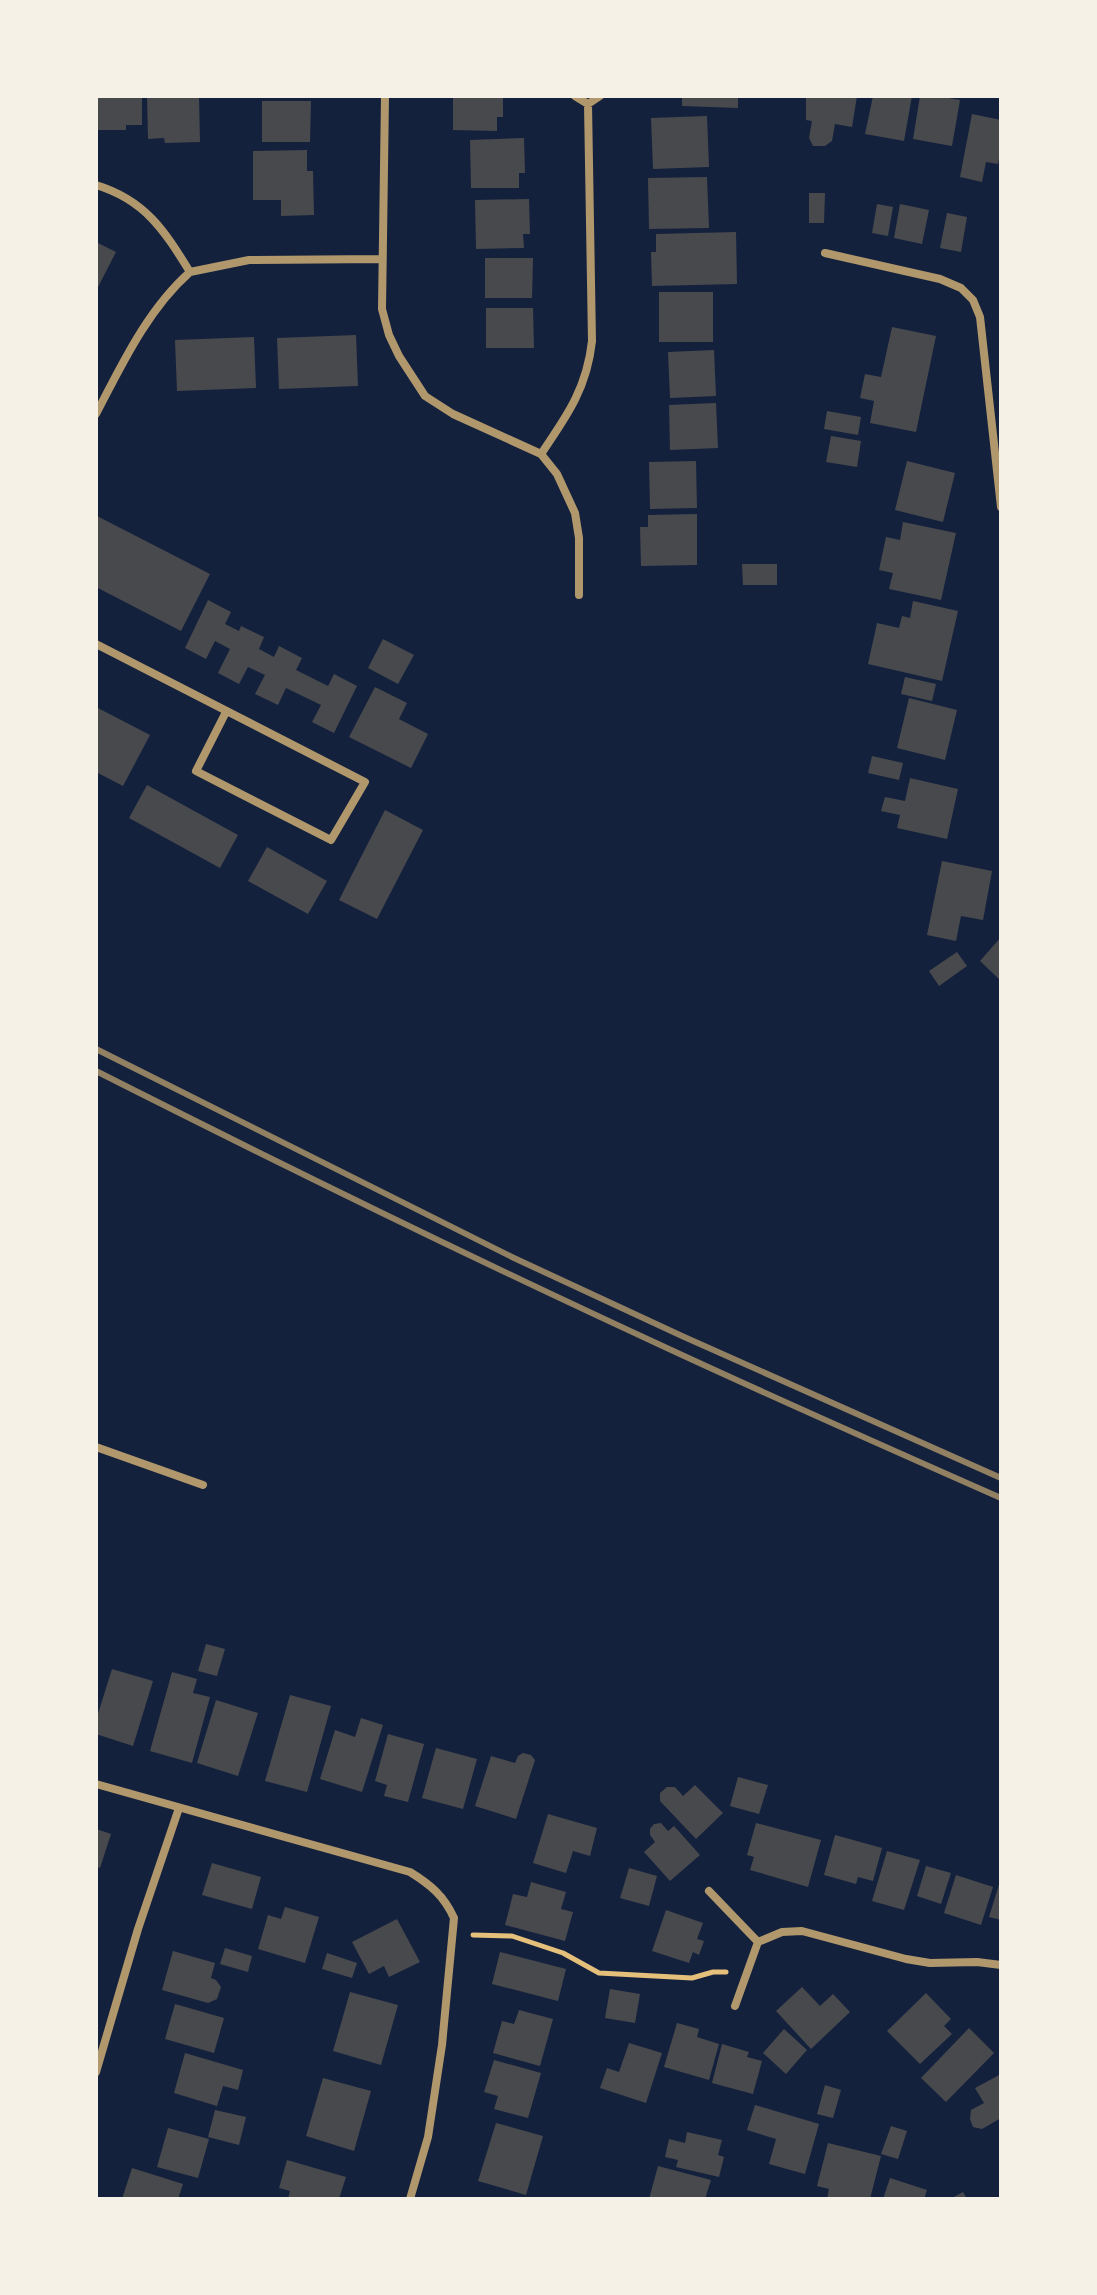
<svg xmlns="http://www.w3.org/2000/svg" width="1097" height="2295" font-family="'Golos Text',sans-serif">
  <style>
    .building { fill: #48494c }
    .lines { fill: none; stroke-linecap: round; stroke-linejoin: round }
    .path { stroke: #e5c07b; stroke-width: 5 }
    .minor { stroke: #b1986c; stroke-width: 8 }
    .rail { stroke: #918062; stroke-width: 6 }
  </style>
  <rect width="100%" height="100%" fill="#14213d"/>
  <path class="building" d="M 96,96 L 142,96 L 142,125 L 126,125 L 126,130 L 96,130 Z
    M 147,96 L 199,96 L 200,142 L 165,143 L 164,138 L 148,139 Z
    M 453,96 L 503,96 L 503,117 L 497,117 L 497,131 L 453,130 Z
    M 682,96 L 738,96 L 738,108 L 682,106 Z
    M 806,96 L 857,96 L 852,127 L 835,124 L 832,141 L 825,146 L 813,146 L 809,138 L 812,121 L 806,120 Z
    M 873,96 L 912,96 L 904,141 L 865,134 Z
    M 920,96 L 937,96 L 960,100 L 952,146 L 913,139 Z
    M 262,101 L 311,101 L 310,142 L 262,142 Z
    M 972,114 L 1001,120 L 1001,149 L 998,164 L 986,162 L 982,182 L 960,177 Z
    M 707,116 L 709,167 L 653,169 L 651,118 Z
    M 524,138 L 525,173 L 519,173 L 519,188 L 471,188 L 470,140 Z
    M 307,150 L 307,171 L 313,171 L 314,215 L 281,216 L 281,200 L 253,200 L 253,151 Z
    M 707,177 L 709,228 L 649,229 L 648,178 Z
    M 809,193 L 825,193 L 824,223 L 809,223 Z
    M 529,199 L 530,234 L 523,234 L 524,248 L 476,249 L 475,200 Z
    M 877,204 L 893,207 L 888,236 L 872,233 Z
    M 900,204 L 929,210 L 922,244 L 894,238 Z
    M 947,213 L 967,217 L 961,252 L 940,248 Z
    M 736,232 L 737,284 L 652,286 L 651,252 L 656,252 L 656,234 Z
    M 96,242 L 116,252 L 96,291 Z
    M 485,258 L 533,258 L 532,298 L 485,298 Z
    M 659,292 L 713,292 L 713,342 L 659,342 Z
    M 486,308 L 533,308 L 534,348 L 486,348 Z
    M 892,327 L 936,336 L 916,432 L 870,423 L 874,401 L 860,398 L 865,374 L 881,377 Z
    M 356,335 L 358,386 L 279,389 L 277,338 Z
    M 254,337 L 256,388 L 177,391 L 175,340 Z
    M 714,350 L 716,396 L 670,398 L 668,352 Z
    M 716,403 L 718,448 L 670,450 L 669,405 Z
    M 827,411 L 861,417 L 858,435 L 824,429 Z
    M 831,436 L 861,441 L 857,467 L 826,462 Z
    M 696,461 L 697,508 L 650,509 L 649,462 Z
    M 907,461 L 955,473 L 943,522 L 895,510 Z
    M 697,514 L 697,565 L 641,566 L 640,527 L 648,527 L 648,515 Z
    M 97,516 L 210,574 L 181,631 L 96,587 Z
    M 903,522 L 956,533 L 941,600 L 889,589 L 893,573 L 879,570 L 886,537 L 900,540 Z
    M 742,564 L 777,564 L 777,585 L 743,585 Z
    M 208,600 L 231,612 L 225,624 L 239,631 L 241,626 L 264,637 L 259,649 L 274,657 L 279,646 L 302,658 L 296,670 L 328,686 L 334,674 L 357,686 L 334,733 L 312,722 L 321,705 L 286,688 L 278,705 L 255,694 L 265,675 L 248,667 L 239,684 L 218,673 L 230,649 L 215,641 L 206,659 L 185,648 Z
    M 913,601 L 958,611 L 942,681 L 868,664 L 877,623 L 899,628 L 902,616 L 910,618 Z
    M 383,639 L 414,655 L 398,684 L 368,668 Z
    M 905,677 L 936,684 L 932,701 L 901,694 Z
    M 375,687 L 407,703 L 399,719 L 428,734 L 411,768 L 349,737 Z
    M 909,698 L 957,710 L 945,760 L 897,748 Z
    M 96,707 L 150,735 L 123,786 L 96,772 Z
    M 872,756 L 903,763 L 899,780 L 868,773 Z
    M 910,778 L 958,789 L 947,839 L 897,828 L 900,815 L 881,811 L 885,797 L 905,801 Z
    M 147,785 L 238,835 L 220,868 L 129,818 Z
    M 385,810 L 423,830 L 377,919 L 339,900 Z
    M 267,847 L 327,881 L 308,914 L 248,881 Z
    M 942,861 L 992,871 L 983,920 L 961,916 L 956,941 L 927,935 Z
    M 1001,937 L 1001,981 L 980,961 Z
    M 957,952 L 967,966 L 939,986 L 929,971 Z
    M 206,1644 L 225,1649 L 217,1676 L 198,1671 Z
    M 112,1669 L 153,1681 L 133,1746 L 96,1734 L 96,1720 Z
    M 172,1672 L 197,1679 L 193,1693 L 210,1697 L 192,1763 L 150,1751 Z
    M 290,1695 L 331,1706 L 307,1792 L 265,1781 Z
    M 216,1700 L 258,1713 L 238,1776 L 197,1763 Z
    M 361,1718 L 383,1725 L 362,1792 L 320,1779 L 335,1730 L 355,1737 Z
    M 388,1734 L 424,1744 L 408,1802 L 384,1796 L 387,1785 L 375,1781 Z
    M 436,1748 L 477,1759 L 463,1809 L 422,1798 Z
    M 523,1753 L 531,1755 L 535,1760 L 516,1819 L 475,1806 L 491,1756 L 515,1763 L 518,1756 Z
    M 738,1777 L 768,1785 L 759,1814 L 730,1806 Z
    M 695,1785 L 723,1813 L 696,1839 L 660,1801 L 660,1793 L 667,1787 L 675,1787 L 683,1796 Z
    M 548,1814 L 597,1828 L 590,1856 L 573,1851 L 566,1873 L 533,1863 Z
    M 661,1823 L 668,1831 L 674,1826 L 700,1855 L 670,1881 L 644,1852 L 655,1842 L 650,1835 L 650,1829 L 654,1824 Z
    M 756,1823 L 821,1840 L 808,1887 L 750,1870 L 754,1857 L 747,1855 Z
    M 96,1829 L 111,1834 L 100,1868 L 96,1866 Z
    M 835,1835 L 882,1848 L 873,1881 L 858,1877 L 856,1884 L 824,1875 Z
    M 887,1851 L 920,1860 L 904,1910 L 872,1901 Z
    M 212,1863 L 261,1877 L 252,1909 L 202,1895 Z
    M 926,1866 L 951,1873 L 941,1904 L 917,1896 Z
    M 629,1868 L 657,1876 L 649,1906 L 620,1898 Z
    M 956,1875 L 993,1887 L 981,1925 L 944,1913 Z
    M 1001,1878 L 1001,1920 L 989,1917 Z
    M 531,1882 L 566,1892 L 561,1909 L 573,1912 L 565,1941 L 505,1925 L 513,1894 L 527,1897 Z
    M 285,1907 L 319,1917 L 305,1963 L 258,1949 L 268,1915 L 281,1919 Z
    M 666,1910 L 703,1923 L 697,1939 L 704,1941 L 699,1955 L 693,1952 L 689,1963 L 652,1951 Z
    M 397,1919 L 420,1962 L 389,1977 L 384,1966 L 369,1974 L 352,1942 Z
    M 225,1948 L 252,1956 L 248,1972 L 220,1964 Z
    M 173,1951 L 215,1963 L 211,1978 L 216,1980 L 221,1987 L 217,1999 L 208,2003 L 162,1990 Z
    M 500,1952 L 566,1969 L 558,2001 L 492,1984 Z
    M 327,1953 L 357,1963 L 352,1978 L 322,1969 Z
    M 802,1987 L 820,2006 L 833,1994 L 850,2012 L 811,2049 L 776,2011 Z
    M 610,1989 L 640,1994 L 635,2023 L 605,2018 Z
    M 350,1992 L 398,2005 L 381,2065 L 333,2051 Z
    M 926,1993 L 951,2019 L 944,2026 L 952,2034 L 920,2064 L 887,2031 Z
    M 175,2004 L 224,2018 L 214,2053 L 165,2039 Z
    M 519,2010 L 553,2019 L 540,2066 L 493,2053 L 502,2021 L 514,2024 Z
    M 677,2023 L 699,2029 L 697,2037 L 719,2044 L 709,2080 L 664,2067 Z
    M 969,2028 L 994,2053 L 946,2102 L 921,2078 Z
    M 784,2029 L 807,2050 L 786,2074 L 763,2053 Z
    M 629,2043 L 662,2053 L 646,2103 L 600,2088 L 607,2068 L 619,2072 Z
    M 722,2044 L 749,2052 L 747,2057 L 762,2061 L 753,2094 L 712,2083 Z
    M 185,2053 L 243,2070 L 238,2090 L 223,2086 L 217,2106 L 174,2093 Z
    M 494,2060 L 541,2073 L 528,2118 L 494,2109 L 498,2096 L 484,2092 Z
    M 1001,2074 L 1001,2118 L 982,2129 L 973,2127 L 970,2119 L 971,2110 L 984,2103 L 975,2088 Z
    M 323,2078 L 371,2091 L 354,2151 L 306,2136 Z
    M 825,2085 L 841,2090 L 833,2118 L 817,2114 Z
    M 755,2105 L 819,2124 L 805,2174 L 769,2164 L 776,2139 L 747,2130 Z
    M 215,2110 L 246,2117 L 239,2145 L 208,2137 Z
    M 496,2123 L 543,2136 L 526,2195 L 478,2181 Z
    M 891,2126 L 907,2131 L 898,2159 L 881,2154 Z
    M 168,2128 L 209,2139 L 198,2178 L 157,2167 Z
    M 687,2132 L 722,2140 L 718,2155 L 724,2157 L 719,2177 L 676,2167 L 678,2160 L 665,2157 L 669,2139 L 685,2143 Z
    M 828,2143 L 881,2156 L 870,2199 L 855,2197 L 855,2199 L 827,2199 L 829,2189 L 817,2186 Z
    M 287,2160 L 346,2177 L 339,2199 L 288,2199 L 290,2191 L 279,2188 Z
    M 658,2166 L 711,2180 L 705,2199 L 649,2199 Z
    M 132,2168 L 183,2184 L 178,2199 L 122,2199 Z
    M 890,2178 L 927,2190 L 924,2199 L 883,2199 Z
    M 963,2192 L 967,2199 L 950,2199 Z"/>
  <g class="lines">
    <path class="path" d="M 473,1935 L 512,1936 L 563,1953 L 599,1973 L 692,1978 L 713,1972 L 726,1972"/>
    <path class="minor" d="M 385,96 L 382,309 L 389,335 L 399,356 L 425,396 L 453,414 L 541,454 L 557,474 L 575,513 L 579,538 L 579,595
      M 575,96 L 588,104 L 600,96
      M 96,185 C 145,200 164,230 190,272 L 249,260 L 382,259
      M 825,253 L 940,279 L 961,288 L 973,300 L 980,317 L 1001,507
      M 96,414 C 122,364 148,309 190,272
      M 541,454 C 567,416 587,388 592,341 L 588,104
      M 96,644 L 365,782 L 331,840 L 196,771 L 226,712
      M 96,1447 L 203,1485
      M 96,1784 L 410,1872 C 431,1885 444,1896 454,1918 L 442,2045 L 428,2137 L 410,2199
      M 709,1891 L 758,1942
      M 735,2006 L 758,1942 L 782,1932 L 802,1931 L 906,1959 L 930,1963 L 977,1962 L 1001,1965
      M 96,2072 L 138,1929 L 179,1808"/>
    <path class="rail" d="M 96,1049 L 514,1258 L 682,1336 L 1001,1478
      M 96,1071 C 286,1167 476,1260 669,1349 C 779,1400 890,1449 1001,1498"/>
  </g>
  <rect width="1097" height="2295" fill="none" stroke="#f6f1e7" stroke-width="196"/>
</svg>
